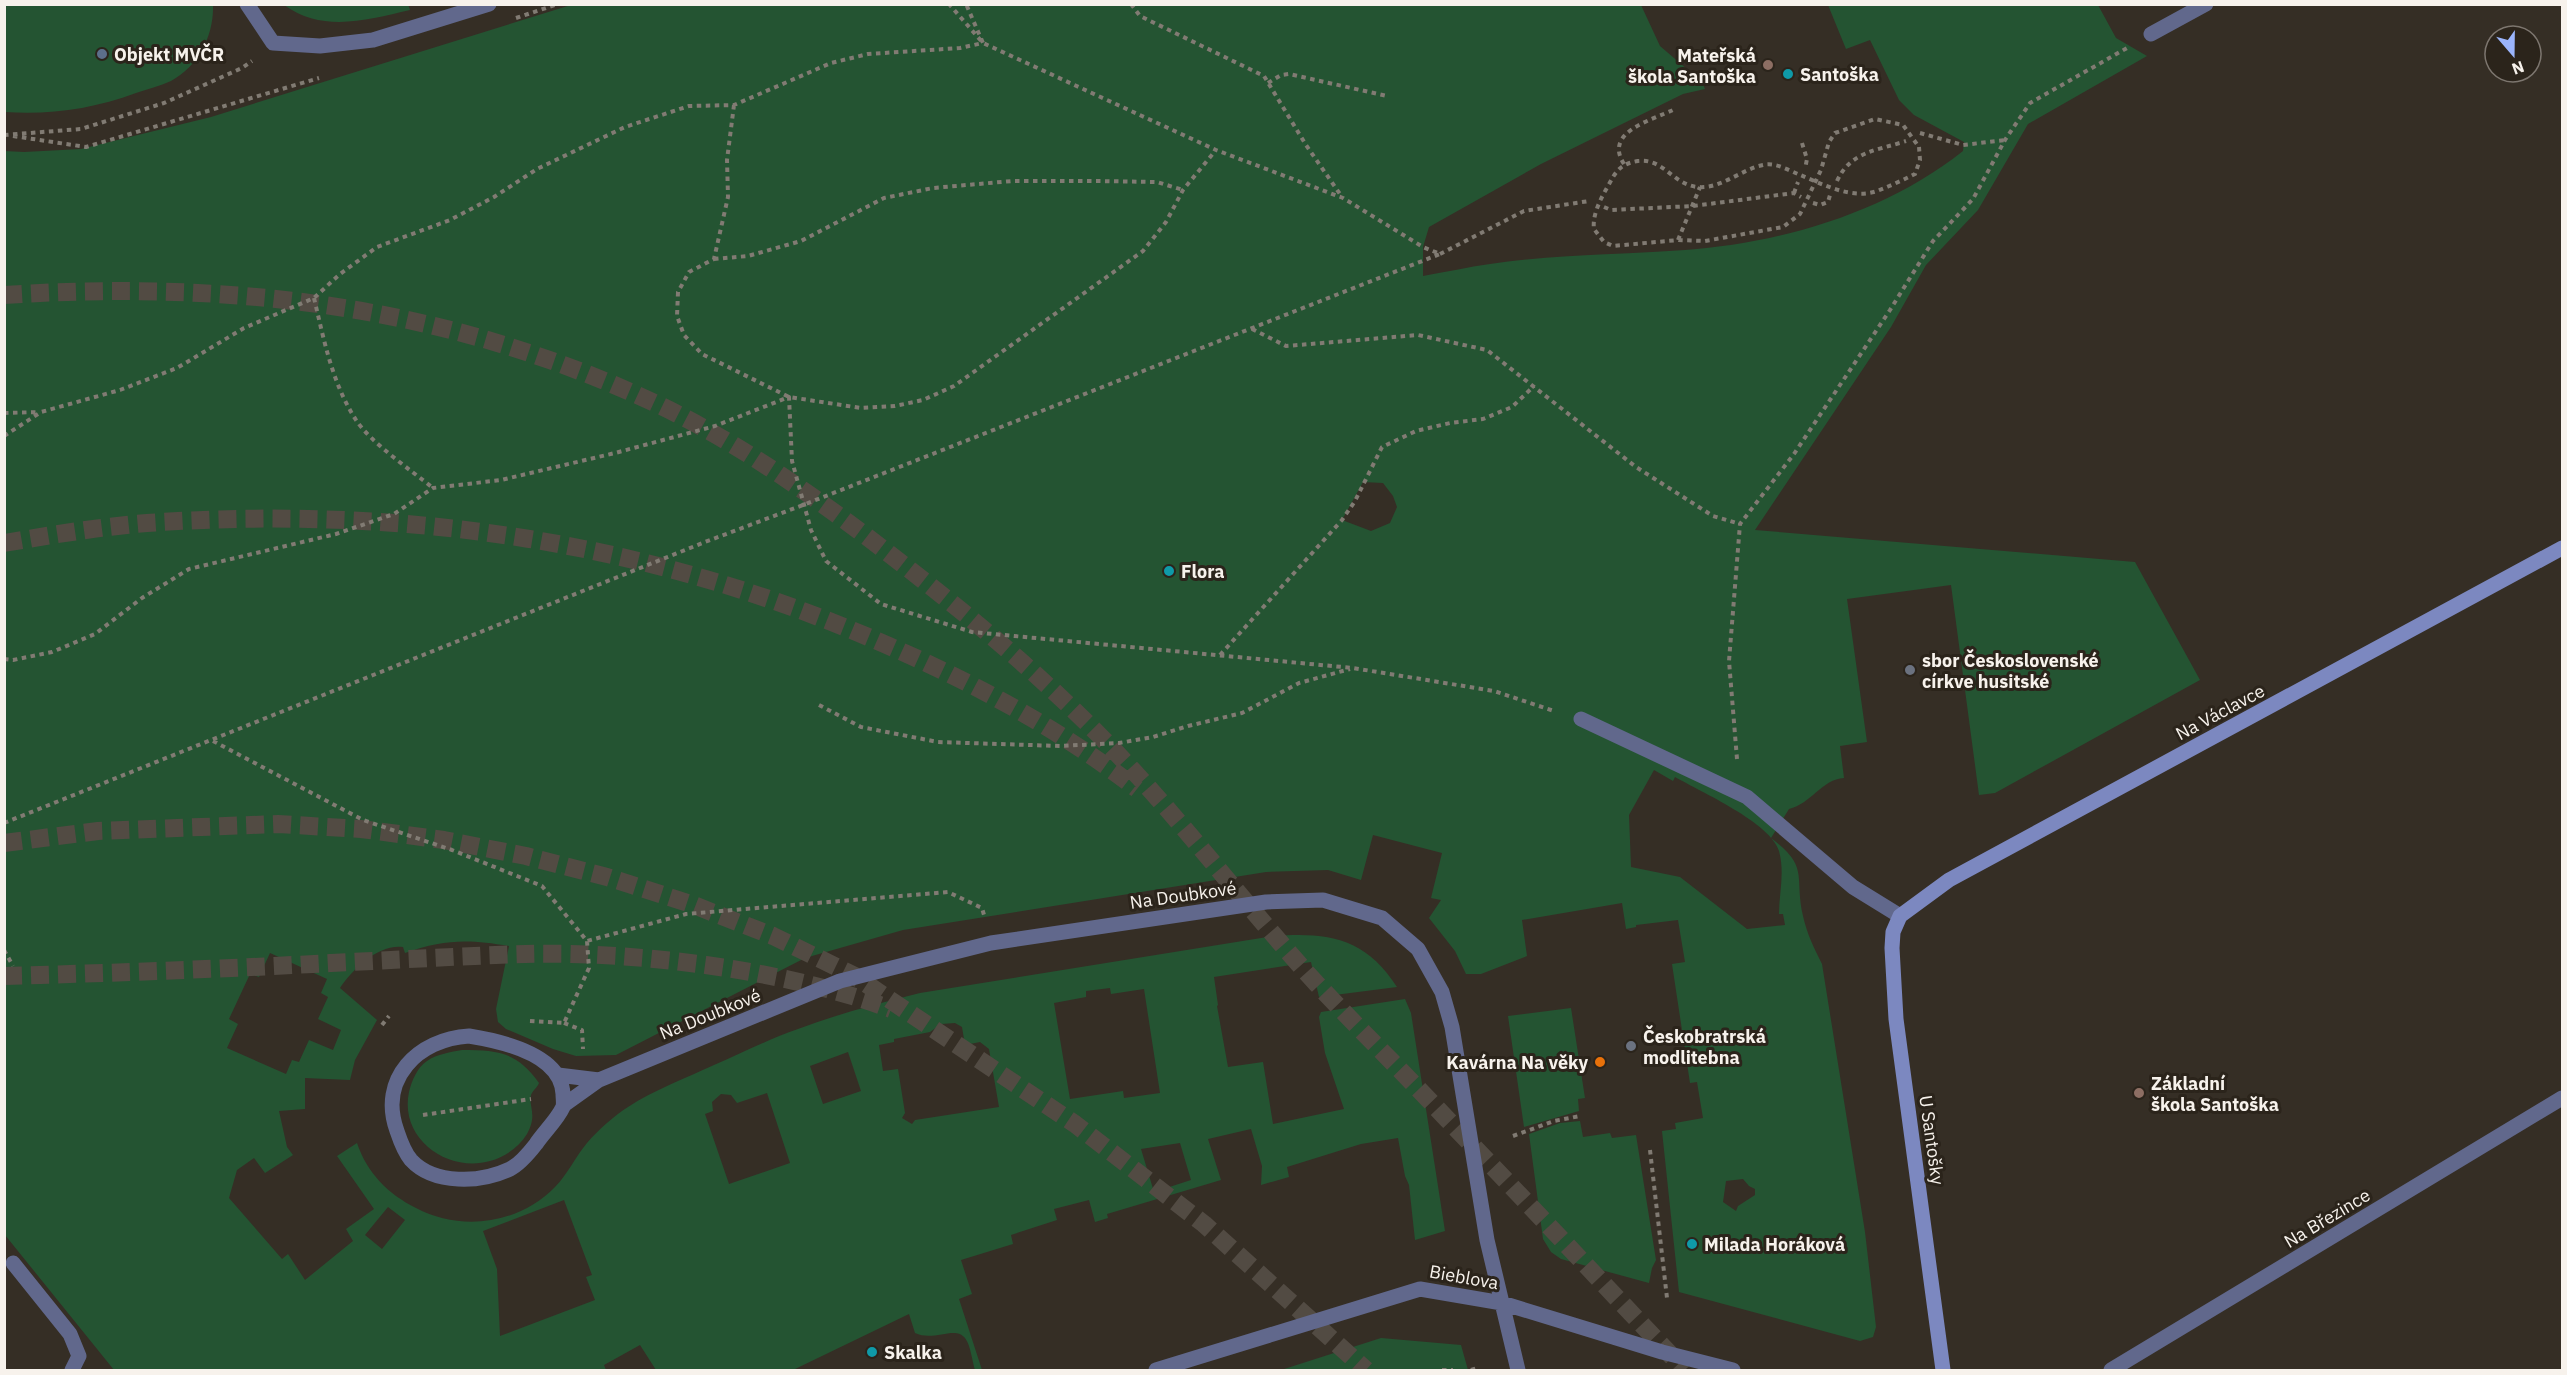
<svg xmlns="http://www.w3.org/2000/svg" width="2567" height="1375" font-family="'IBM Plex Sans',sans-serif">
  <style>
    .green { fill: #245432; fill-rule: evenodd }
    .lines { fill: none; stroke-linecap: round; stroke-linejoin: round }
    .highway-tunnel { stroke: #524b43; stroke-width: 18; stroke-dasharray: 18 9; stroke-linecap: butt }
    .path { stroke: #817b73; stroke-width: 4; stroke-dasharray: 4.5 4.5; stroke-linecap: butt }
    .lane { stroke: #61688c; stroke-width: 15 }
    .street { stroke: #61688c; stroke-width: 15 }
    .secondary { stroke: #7c88c0; stroke-width: 15 }
    .service-dot { fill: #5c6f8a; stroke: #2b241b; stroke-width: 2 }
    .education-dot { fill: #8d6e63; stroke: #2b241b; stroke-width: 2 }
    .culture-dot { fill: #0f9aa8; stroke: #2b241b; stroke-width: 2 }
    .worship-dot { fill: #6b7280; stroke: #2b241b; stroke-width: 2 }
    .food-dot { fill: #e8710a; stroke: #2b241b; stroke-width: 2 }
    .labels { text-anchor: middle; dominant-baseline: central; stroke-width: 6; stroke-linejoin: round; paint-order: stroke }
    .poi-label { font-size: 18px; font-weight: bold; fill: #f7f2ec; stroke: #2b241b; text-anchor: start }
    .street-label { font-size: 18px; fill: #f7f2ec; stroke: #2b241b }
  </style>
  <rect width="100%" height="100%" fill="#352e25"/>
  <path class="green" d="M 408,4 L 410,10 C 367,20 323,33 284,5 Z
    M 4,5 L 213,5 C 214,35 199,66 171,81 C 160,86 147,89 136,93 C 93,109 50,115 5,112 Z
    M 571,5 L 1641,5 L 1660,46 L 1702,82 L 1705,89 L 1683,94 L 1541,164 L 1429,227 L 1423,247 L 1423,276 C 1446,272 1468,267 1490,264 C 1554,254 1621,255 1685,250 C 1783,243 1886,212 1963,151 L 1964,142 L 1914,115 L 1899,100 L 1870,40 L 1846,49 L 1828,5 L 2098,5 L 2116,38 L 2147,56 L 2028,124 L 1978,210 L 1926,265 L 1891,327 L 1755,530 L 2135,562 L 2200,680 L 1995,793 L 1979,795 L 1951,585 L 1847,599 L 1867,742 L 1840,746 L 1844,778 C 1822,779 1811,804 1789,809 L 1771,838 C 1810,867 1794,876 1803,916 C 1807,934 1814,948 1822,964 L 1865,1232 L 1876,1327 L 1873,1337 L 1860,1341 L 1679,1292 L 1662,1131 L 1676,1129 L 1675,1123 L 1703,1118 L 1697,1082 L 1690,1083 L 1672,964 L 1685,962 L 1678,920 L 1636,925 L 1636,927 L 1626,929 L 1622,903 L 1522,920 L 1527,956 L 1481,974 L 1466,974 L 1455,951 L 1429,918 L 1441,900 L 1431,898 L 1442,853 L 1373,835 L 1361,880 L 1328,870 L 1266,872 L 903,930 L 805,958 L 616,1055 L 576,1056 L 553,1049 L 506,1029 L 498,1022 L 496,1009 L 509,946 C 469,939 444,939 405,953 L 403,947 C 378,944 353,969 340,988 L 377,1020 L 355,1060 L 350,1080 L 305,1078 L 305,1109 L 279,1111 L 287,1147 L 293,1155 L 265,1173 L 254,1158 L 237,1170 L 229,1198 L 282,1259 L 288,1254 L 305,1280 L 353,1241 L 346,1229 L 374,1209 L 337,1156 L 357,1143 C 367,1173 388,1194 416,1208 C 461,1232 519,1224 555,1187 C 568,1174 575,1157 587,1143 C 598,1130 614,1116 628,1107 C 654,1090 686,1078 714,1065 C 742,1053 769,1039 798,1029 C 838,1014 879,1003 920,993 L 1274,936 C 1328,932 1366,938 1397,987 L 1319,997 L 1311,962 L 1214,977 L 1218,1005 L 1217,1006 L 1228,1067 L 1263,1062 L 1273,1124 L 1344,1109 L 1325,1053 L 1319,1017 L 1321,1012 L 1405,999 L 1411,1013 L 1445,1231 L 1415,1240 L 1409,1185 L 1405,1176 L 1398,1138 L 1361,1144 L 1287,1167 L 1289,1177 L 1261,1185 L 1262,1166 L 1251,1129 L 1208,1139 L 1221,1180 L 1107,1214 L 1108,1218 L 1095,1222 L 1089,1200 L 1054,1209 L 1057,1220 L 1011,1235 L 1013,1244 L 961,1260 L 972,1294 L 959,1299 L 982,1370 L 975,1370 C 972,1361 971,1346 965,1338 C 955,1325 934,1342 915,1333 L 909,1314 L 793,1370 L 656,1370 L 640,1345 L 604,1365 L 606,1370 L 114,1370 L 5,1235 L 4,151 L 24,152 L 81,149 L 211,117 ZM 1363,482 L 1383,483 L 1393,496 L 1397,507 L 1390,523 L 1371,531 L 1342,520 ZM 1654,770 L 1673,781 L 1675,777 C 1701,792 1771,823 1779,851 C 1785,873 1779,893 1779,914 L 1783,914 L 1785,925 L 1747,929 L 1680,877 L 1631,867 L 1629,815 ZM 270,953 L 327,979 L 321,993 L 328,997 L 318,1019 L 341,1030 L 333,1050 L 309,1040 L 299,1062 L 292,1060 L 286,1074 L 227,1048 L 238,1024 L 229,1019 L 250,974 L 259,977 ZM 1110,988 L 1111,994 L 1144,989 L 1160,1093 L 1124,1098 L 1123,1091 L 1070,1099 L 1054,1003 L 1086,997 L 1086,991 ZM 955,1023 L 962,1027 L 965,1045 L 980,1042 L 989,1049 L 999,1107 L 915,1120 L 912,1124 L 902,1118 L 905,1113 L 898,1069 L 883,1071 L 879,1045 L 894,1042 L 894,1039 L 930,1032 L 941,1024 ZM 848,1052 L 861,1091 L 823,1104 L 810,1066 ZM 767,1093 L 790,1163 L 729,1184 L 705,1114 L 713,1111 L 712,1102 L 721,1094 L 731,1095 L 737,1103 ZM 1180,1143 L 1191,1180 L 1154,1192 L 1141,1149 ZM 1743,1179 L 1749,1186 L 1755,1189 L 1755,1195 L 1738,1206 L 1736,1211 L 1723,1202 L 1726,1181 ZM 564,1200 L 592,1275 L 586,1277 L 595,1300 L 500,1336 L 497,1269 L 483,1231 ZM 388,1207 L 405,1220 L 382,1249 L 365,1235 Z
    M 1571,1008 L 1585,1098 L 1578,1099 L 1579,1111 L 1524,1127 L 1508,1016 Z
    M 462,1050 C 498,1050 517,1052 539,1083 C 537,1088 533,1090 531,1095 C 528,1105 538,1115 527,1134 C 519,1147 505,1157 490,1161 C 448,1173 399,1139 409,1092 C 412,1080 417,1068 427,1061 C 437,1054 451,1052 462,1050 Z
    M 1580,1121 L 1583,1137 L 1610,1133 L 1612,1138 L 1636,1135 L 1656,1260 L 1652,1268 L 1649,1283 L 1561,1259 L 1551,1252 L 1543,1239 L 1529,1134 L 1560,1123 Z
    M 1381,1338 L 1461,1345 L 1468,1370 L 1281,1370 Z"/>
  <g class="lines">
    <path class="highway-tunnel" d="M 4,295 C 235,280 449,306 659,405 C 747,447 828,506 905,566 C 973,619 1041,676 1102,738 C 1178,815 1243,903 1316,983 C 1359,1029 1404,1073 1447,1119 C 1527,1202 1606,1287 1685,1370
      M 4,543 C 51,535 99,527 147,523 C 405,505 651,541 889,646 C 976,684 1061,730 1137,789
      M 4,843 L 98,831 L 278,824 L 361,829 L 444,840 L 526,856 L 607,877 L 691,904 L 773,936 L 853,975 L 1075,1124 L 1204,1224 L 1366,1370
      M 4,976 C 113,973 222,969 331,963 C 396,960 460,956 525,954 C 638,951 786,970 891,1009"/>
    <path class="path" d="M 1131,4 L 1140,16 L 1264,76 L 1306,145 L 1342,197
      M 516,18 L 558,4
      M 1268,83 L 1281,75 L 1289,74 L 1387,96
      M 734,105 L 727,160 L 728,197 L 714,259 L 689,272 L 678,292 L 677,316 L 684,335 L 702,354 L 789,397 L 861,408 L 895,406 L 923,400 L 954,386 L 1143,251 L 1166,222 L 1183,190 L 1216,150
      M 1920,133 L 1963,145 L 2005,140
      M 4,135 L 81,129 L 164,103 L 242,68 L 252,61
      M 13,136 L 86,147 L 319,78
      M 1802,143 L 1807,159 L 1805,169
      M 1919,147 L 1920,160 L 1915,174 C 1903,180 1890,186 1877,191 C 1852,200 1822,184 1798,174 C 1788,170 1775,162 1763,165 C 1742,169 1721,189 1698,187 C 1673,185 1664,158 1638,161 C 1620,164 1616,171 1608,186 C 1601,198 1592,215 1594,229 L 1604,242 L 1613,246 L 1678,240 L 1705,241 L 1783,227 L 1800,214 L 1821,170 L 1829,142 L 1835,133 L 1875,119 L 1903,125 L 1919,147
      M 1624,164 C 1603,132 1652,120 1673,110
      M 1837,181 C 1851,151 1876,151 1906,141
      M 1794,193 L 1798,182
      M 1813,203 L 1820,205 L 1828,202 L 1830,195
      M 1604,207 L 1611,210 L 1693,206 L 1794,193 L 1801,197
      M 1678,240 L 1700,187
      M 1440,254 L 1524,211 L 1589,201
      M 714,259 L 748,256 L 801,241 L 884,198 L 933,188 L 1012,181 L 1096,181 L 1157,182 L 1183,190
      M 314,298 C 324,340 332,383 356,420 C 370,442 412,471 433,488
      M 1252,329 L 1286,346 L 1418,335 L 1487,350 L 1636,467 L 1713,516 L 1740,524
      M 4,413 L 40,412
      M 4,436 L 41,412 L 120,390 L 177,368 L 244,328 L 314,298 L 340,274 L 377,247 L 450,220 L 494,197 L 537,169 L 625,127 L 689,106 L 734,105 L 831,63 L 868,54 L 960,48 L 983,43 L 966,4
      M 1220,655 L 1342,520 L 1355,501 L 1382,447 L 1416,431 L 1450,423 L 1483,419 L 1512,407 L 1534,386
      M 4,659 L 13,660 L 52,652 L 95,634 L 142,598 L 189,569 L 336,534 L 394,514 L 433,488 L 501,480 L 615,453 L 715,426 L 789,397 L 792,461 L 811,530 L 826,561 L 881,604 L 972,632 L 1353,668 L 1494,691 L 1554,711
      M 819,705 L 861,727 L 938,742 L 1060,746 L 1119,743 L 1153,737 L 1188,726 L 1242,713 L 1299,683 L 1350,669
      M 213,741 L 363,820 L 452,850 L 542,886 L 587,941 L 686,914 L 948,892 L 982,908 L 984,915
      M 1737,759 L 1729,661 L 1740,524 L 1794,454 L 1890,310 L 1933,241 L 1973,199 L 2005,140 L 2030,103 L 2127,48
      M 4,823 L 705,542 L 803,505 L 1440,254 L 1423,247 L 1343,198 L 1216,150 L 983,43 L 949,4
      M 4,950 L 13,966
      M 530,1021 L 564,1023 L 589,968 L 587,941
      M 564,1023 L 582,1030 L 583,1049
      M 382,1025 L 389,1016
      M 423,1115 L 531,1099
      M 1513,1136 L 1554,1121 L 1580,1116
      M 1650,1150 L 1667,1298
      M 1442,1370 L 1453,1370
      M 1471,1370 L 1477,1368"/>
    <path class="lane" d="M 1581,719 L 1747,797 L 1853,887 L 1900,916
      M 13,1263 L 70,1334 L 79,1356 L 72,1370"/>
    <path class="street" d="M 247,4 L 273,43 L 320,46 L 373,40 L 489,4
      M 2151,34 L 2206,4
      M 469,1036 C 500,1041 561,1054 563,1094 C 563,1098 564,1103 563,1107 C 557,1120 544,1132 536,1144 C 529,1153 520,1164 510,1169 C 481,1183 434,1185 411,1160 C 404,1152 400,1140 397,1131 C 378,1079 418,1039 469,1036 Z
      M 558,1075 L 599,1080
      M 564,1105 L 599,1080 L 840,981 L 991,943 L 1266,902 L 1323,900 L 1382,918 L 1418,949 L 1442,992 L 1452,1027 L 1487,1240 L 1518,1370
      M 1156,1370 L 1420,1289 L 1502,1303 L 1662,1352 L 1733,1370
      M 2111,1370 L 2562,1098"/>
    <path class="secondary" d="M 1943,1370 L 1896,1019 L 1892,948 L 1893,932 L 1900,916 L 1949,880 L 2562,548"/>
  </g>
  <circle class="service-dot" cx="102" cy="54" r="6"/>
  <g class="education-dot">
    <circle cx="1768" cy="65" r="6"/>
    <circle cx="2139" cy="1093" r="6"/>
  </g>
  <g class="culture-dot">
    <circle cx="1788" cy="74" r="6"/>
    <circle cx="1169" cy="571" r="6"/>
    <circle cx="1692" cy="1244" r="6"/>
    <circle cx="872" cy="1352" r="6"/>
  </g>
  <g class="worship-dot">
    <circle cx="1910" cy="670" r="6"/>
    <circle cx="1631" cy="1046" r="6"/>
  </g>
  <circle class="food-dot" cx="1600" cy="1062" r="6"/>
  <g class="labels">
    <g class="poi-label">
      <text x="114" y="54">Objekt MVČR</text>
      <text x="1756" y="55" text-anchor="end">Mateřská<tspan x="1756" dy="21">škola Santoška</tspan></text>
      <text x="1800" y="74">Santoška</text>
      <text x="1181" y="571">Flora</text>
      <text x="1922" y="660">sbor Československé<tspan x="1922" dy="21">církve husitské</tspan></text>
      <text x="1643" y="1036">Českobratrská<tspan x="1643" dy="21">modlitebna</tspan></text>
      <text x="1588" y="1062" text-anchor="end">Kavárna Na věky</text>
      <text x="2151" y="1083">Základní<tspan x="2151" dy="21">škola Santoška</tspan></text>
      <text x="1704" y="1244">Milada Horáková</text>
      <text x="884" y="1352">Skalka</text>
    </g>
    <g class="street-label">
      <text transform="translate(2220 712) rotate(-28)">Na Václavce</text>
      <text transform="translate(1183 895) rotate(-8)">Na Doubkové</text>
      <text transform="translate(710 1014) rotate(-22)">Na Doubkové</text>
      <text transform="translate(1932 1140) rotate(82)">U Santošky</text>
      <text transform="translate(2327 1218) rotate(-31)">Na Březince</text>
      <text transform="translate(1464 1277) rotate(10)">Bieblova</text>
    </g>
  </g>
  <rect width="2567" height="1375" fill="none" stroke="#f7f2ec" stroke-width="12"/>
  <g transform="translate(2513 54) rotate(160)"><circle r="28" fill="#2b241b" stroke="#7d766f" stroke-width="1.5"/>
  <path d="M0-4.5L10 22L0 15L-10 22Z" fill="#9bb5fd"/>
  <text y="-9" font-size="16" font-weight="bold" text-anchor="middle" fill="#f7f2ec">N</text>
  </g>
</svg>
